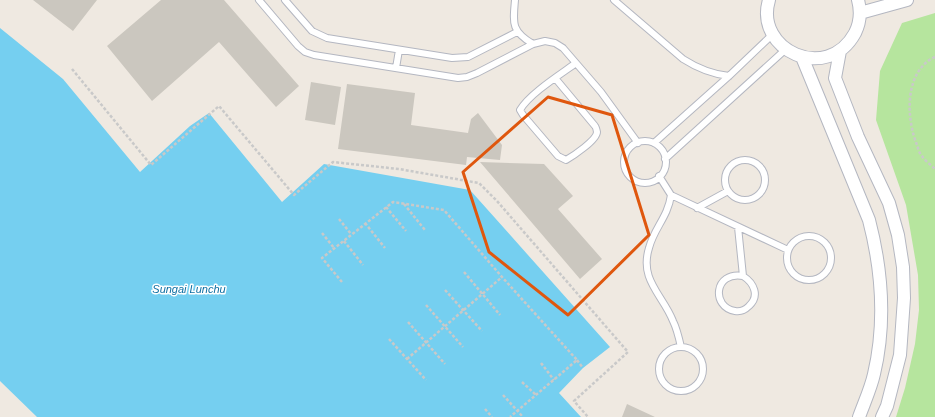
<svg xmlns="http://www.w3.org/2000/svg" width="935" height="417" font-family="Helvetica,sans-serif">
  <style>
    .green { fill: #b6e59e }
    .water { fill: #75cff0 }
    .building { fill: #cbc7bf }
    .lines { fill: none; stroke-linecap: round; stroke-linejoin: round }
    .service-casing { stroke: #b4b7c1; stroke-width: 8 }
    .minor-casing { stroke: #b4b7c1; stroke-width: 14 }
    .path { stroke: #c9c9c9; stroke-width: 2.5; stroke-dasharray: 3 2; stroke-linecap: butt }
    .service { stroke: #fff; stroke-width: 6 }
    .minor { stroke: #fff; stroke-width: 12 }
    .marked { fill: none; stroke: #df570e; stroke-width: 3; stroke-linejoin: round }
    .labels { text-anchor: middle; dominant-baseline: central; stroke-width: 3; stroke-linejoin: round; paint-order: stroke }
    .water-label { font-size: 11px; font-style: italic; fill: #0d6fa3; stroke: #fff }
  </style>
  <rect width="100%" height="100%" fill="#efe9e1"/>
  <path class="green" d="M 935,13 L 935,417 L 896,417 L 905,388 L 915,344 L 919,310 L 918,275 L 906,205 L 876,120 L 880,71 L 902,23 Z"/>
  <path class="water" d="M 0,28 L 63,79 L 140,172 L 190,126 L 209,113 L 282,202 L 324,164 L 470,190 L 610,347 L 583,368 L 559,393 L 581,417 L 37,417 L 0,381 Z"/>
  <path class="building" d="M 33,0 L 97,0 L 73,31 Z
    M 161,0 L 224,0 L 299,86 L 276,107 L 219,42 L 152,101 L 107,46 Z
    M 311,82 L 341,87 L 335,125 L 305,120 Z
    M 347,84 L 415,93 L 411,125 L 468,133 L 471,119 L 478,113 L 502,145 L 500,160 L 467,157 L 466,165 L 338,149 Z
    M 480,162 L 544,164 L 573,196 L 558,209 L 602,259 L 580,279 Z
    M 627,404 L 655,417 L 622,417 Z"/>
  <g class="lines">
    <defs>
      <path id="service" d="M 259,0 L 298,46 L 305,52 L 314,55 L 458,78 L 467,77 L 477,73 L 533,44 L 545,41 L 555,43 L 563,48 L 601,92 L 638,143
        M 285,0 L 312,31 L 327,38 L 452,58 L 468,57 L 517,32
        M 515,0 C 513,23 511,31 533,44
        M 614,0 L 683,59 C 697,68 711,74 729,76
        M 396,68 L 399,50
        M 555,78 L 595,126 C 596,127 597,132 597,132 C 597,140 573,156 566,160 L 558,156 L 523,115 L 520,110 C 529,94 561,74 576,63
        M624 162a21 21 0 1 1 42 0a21 21 0 1 1-42 0Z
        M 654,143 L 729,76 L 773,34
        M 665,159 L 786,49
        M725 180a20 20 0 1 1 40 0a20 20 0 1 1-40 0Z
        M 659,176 L 671,195 C 668,217 654,228 649,248 C 639,280 663,295 673,321 C 677,329 679,338 681,347
        M 671,195 L 788,250
        M 697,208 L 728,191
        M 738,227 L 743,276 C 754,283 760,296 749,306 C 745,310 740,312 735,311 C 711,307 714,271 743,276
        M787 258a22 22 0 1 1 44 0a22 22 0 1 1-44 0Z
        M659 369a22 22 0 1 1 44 0a22 22 0 1 1-44 0Z"/>
      <path id="minor" d="M 769,0 C 754,50 827,84 855,33 C 860,23 861,11 858,0
        M 860,13 L 907,0
        M 840,51 L 835,78 L 858,137 L 889,203 L 898,235 L 903,267 L 904,298 L 900,355 L 887,406 L 882,417
        M 802,57 L 869,220 C 882,270 886,323 874,374 C 871,388 864,403 859,417"/>
    </defs>
    <use href="#service" class="service-casing"/>
    <use href="#minor" class="minor-casing"/>
    <path class="path" d="M 935,57 C 904,71 906,118 917,145 C 918,148 919,153 922,156 C 925,161 931,165 935,169
      M 72,69 L 151,165 L 219,106 L 294,195 L 333,162 L 399,169 L 479,183 L 497,201 L 628,352 L 574,401 L 588,417
      M 404,204 L 425,230
      M 386,207 L 406,231
      M 339,219 L 351,234
      M 365,223 L 385,248
      M 322,233 L 334,248
      M 344,241 L 363,265
      M 464,272 L 500,315
      M 342,282 L 322,258 L 393,202 L 444,210 L 502,277 L 577,360 L 510,417
      M 445,290 L 482,331
      M 426,305 L 463,347
      M 408,322 L 445,364
      M 389,339 L 426,380
      M 407,359 L 502,277
      M 577,360 L 583,368
      M 541,363 L 554,380
      M 522,382 L 536,395
      M 503,395 L 523,417
      M 485,409 L 492,417"/>
    <use href="#service" class="service"/>
    <use href="#minor" class="minor"/>
  </g>
  <path class="marked" d="M 548,97 L 612,115 L 649,235 L 568,315 L 489,252 L 463,172 Z"/>
  <g class="labels">
    <g class="water-label">
      <text x="189" y="289">Sungai Lunchu</text>
    </g>
  </g>
</svg>
